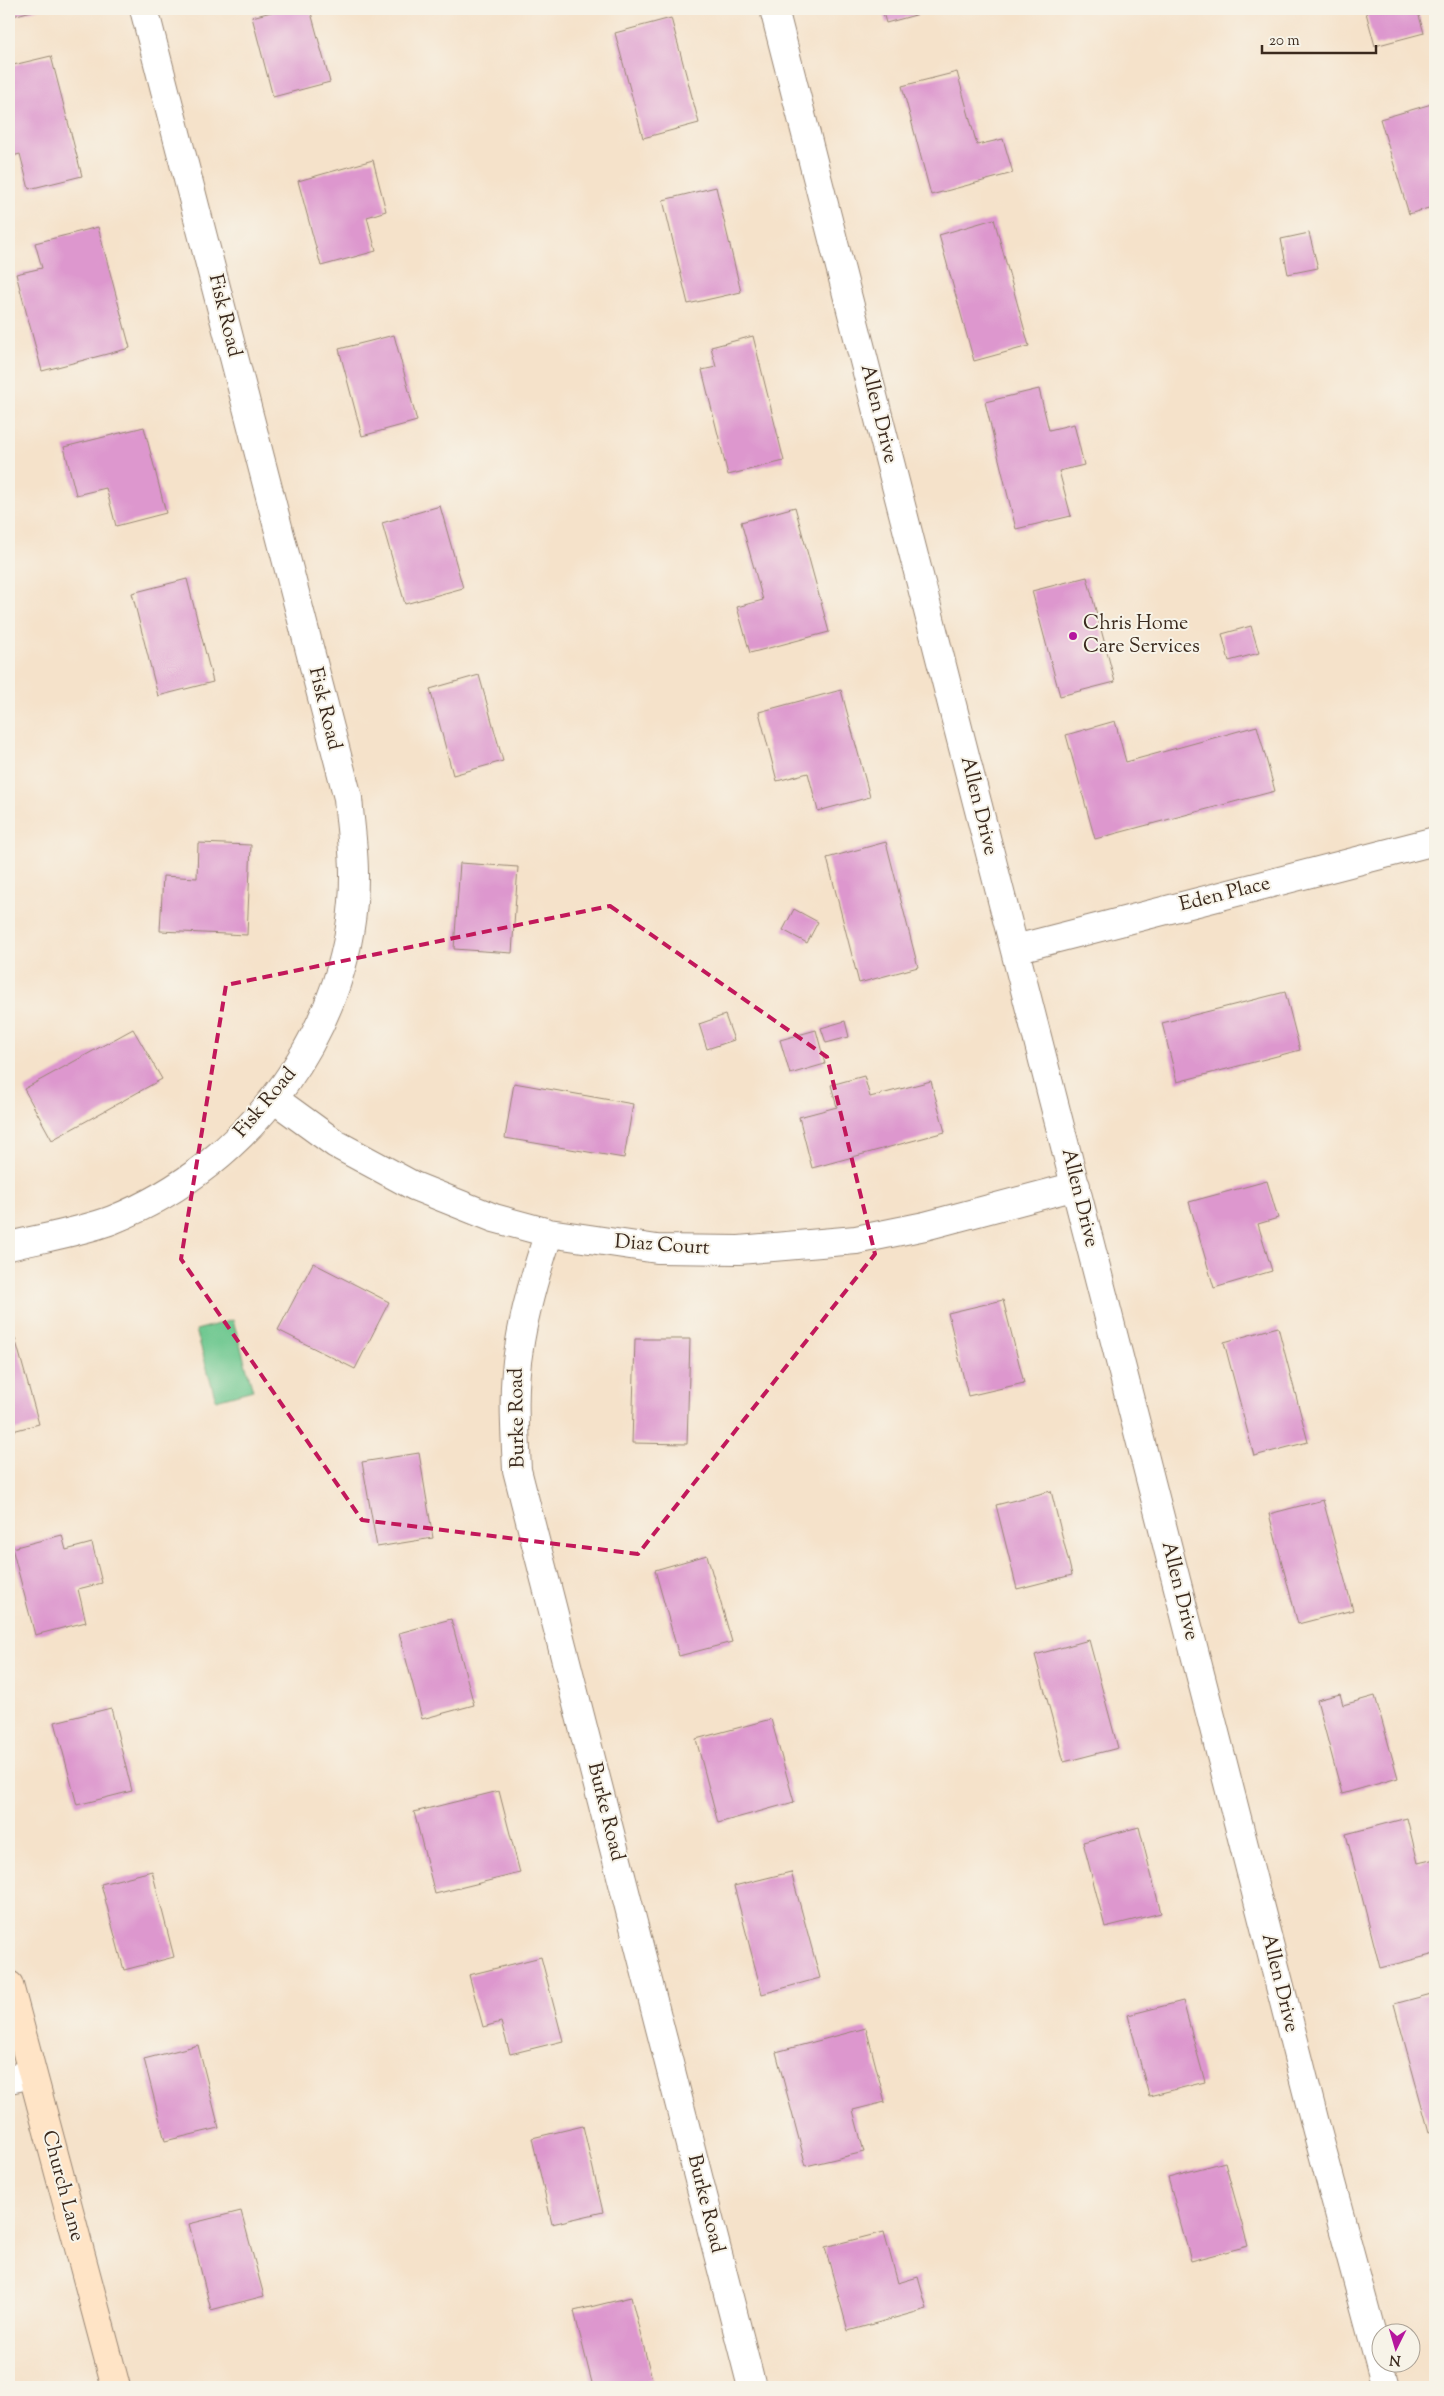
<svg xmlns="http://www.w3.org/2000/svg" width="1444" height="2396" font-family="'Sorts Mill Goudy',serif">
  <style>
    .green { fill: #6ec890; stroke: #547957 }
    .building { fill: #dd97ce }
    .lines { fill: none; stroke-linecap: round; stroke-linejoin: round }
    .street-casing { stroke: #988674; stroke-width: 30 }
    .secondary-casing { stroke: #988674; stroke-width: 30 }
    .street { stroke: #fff; stroke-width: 28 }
    .secondary { stroke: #ffe4c6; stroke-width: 28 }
    .marked { fill: none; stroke: #c2185b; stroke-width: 4; stroke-dasharray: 10 6; stroke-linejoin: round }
    .poi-dot { fill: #b5179e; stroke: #f7f3e8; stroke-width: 2 }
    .labels { text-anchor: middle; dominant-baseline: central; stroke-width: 4; stroke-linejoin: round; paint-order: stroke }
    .street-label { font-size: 20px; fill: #3b2a1e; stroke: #f7f3e8 }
    .poi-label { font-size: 20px; fill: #3b2a1e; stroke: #f7f3e8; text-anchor: start }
  </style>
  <rect width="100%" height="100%" fill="#f7f3e8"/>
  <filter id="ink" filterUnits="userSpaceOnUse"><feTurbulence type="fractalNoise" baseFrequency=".02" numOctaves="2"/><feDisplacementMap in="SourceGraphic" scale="10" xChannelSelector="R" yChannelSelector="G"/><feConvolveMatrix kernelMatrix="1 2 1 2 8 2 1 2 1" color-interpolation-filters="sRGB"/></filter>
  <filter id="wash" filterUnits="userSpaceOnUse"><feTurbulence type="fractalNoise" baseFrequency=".0096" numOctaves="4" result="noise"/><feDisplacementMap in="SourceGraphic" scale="20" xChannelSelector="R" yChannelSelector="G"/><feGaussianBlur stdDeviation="1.12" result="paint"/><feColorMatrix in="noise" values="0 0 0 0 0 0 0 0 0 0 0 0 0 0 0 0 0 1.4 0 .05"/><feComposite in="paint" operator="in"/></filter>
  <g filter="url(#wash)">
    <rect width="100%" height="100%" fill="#f5e2ca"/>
    <path class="green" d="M 233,1320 L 253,1390 L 216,1400 L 196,1330 Z"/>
    <g id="blocks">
      <path class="building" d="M 9,9 L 39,9 L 9,17 Z
        M 283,9 L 310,9 L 330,82 L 273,97 L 252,17 Z
        M 882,9 L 938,9 L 886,23 Z
        M 1365,9 L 1417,9 L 1424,33 L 1375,46 Z
        M 671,18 L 699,123 L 643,138 L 615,33 Z
        M 51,56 L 82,176 L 29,189 L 20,154 L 9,157 L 9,66 Z
        M 957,72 L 977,145 L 1003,139 L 1013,173 L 931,195 L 902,86 Z
        M 1435,103 L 1435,206 L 1409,214 L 1380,119 Z
        M 373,160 L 386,211 L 367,217 L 376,251 L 321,266 L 298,181 Z
        M 716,187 L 741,292 L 688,304 L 663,200 Z
        M 994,219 L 1029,346 L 974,361 L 939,235 Z
        M 98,227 L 130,348 L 42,371 L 16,274 L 42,268 L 35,243 Z
        M 1309,233 L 1318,268 L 1288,274 L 1281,239 Z
        M 394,335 L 417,421 L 362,436 L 339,349 Z
        M 753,336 L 784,461 L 728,475 L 702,370 L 716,367 L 711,347 Z
        M 1039,389 L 1049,430 L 1074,424 L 1084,465 L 1059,471 L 1071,516 L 1016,529 L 985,402 Z
        M 144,427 L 166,513 L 116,526 L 106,488 L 76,495 L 64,447 Z
        M 440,506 L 463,588 L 405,604 L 382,523 Z
        M 795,507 L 829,632 L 750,653 L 737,607 L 763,600 L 741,522 Z
        M 1087,577 L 1115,682 L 1060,696 L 1032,591 Z
        M 187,579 L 213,682 L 158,696 L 132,593 Z
        M 1251,626 L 1259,653 L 1229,661 L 1222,634 Z
        M 479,675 L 503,761 L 453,775 L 430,689 Z
        M 841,690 L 870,797 L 818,811 L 808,773 L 777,781 L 759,712 Z
        M 1115,721 L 1126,762 L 1257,726 L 1275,791 L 1095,839 L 1066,735 Z
        M 886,842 L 918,967 L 859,983 L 827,858 Z
        M 198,843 L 251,845 L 247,935 L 160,931 L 163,876 L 197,878 Z
        M 460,863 L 518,867 L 512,953 L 454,949 Z
        M 794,909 L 818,922 L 807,943 L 783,930 Z
        M 1285,992 L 1300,1050 L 1177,1082 L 1162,1023 Z
        M 725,1015 L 734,1040 L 707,1049 L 699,1024 Z
        M 845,1021 L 849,1037 L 826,1043 L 821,1028 Z
        M 133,1029 L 162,1079 L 52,1140 L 24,1089 Z
        M 816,1030 L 825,1064 L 790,1074 L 780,1040 Z
        M 864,1076 L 870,1097 L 931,1081 L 945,1132 L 812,1168 L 799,1117 L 837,1107 L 831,1085 Z
        M 514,1083 L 633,1104 L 624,1158 L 505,1138 Z
        M 1267,1181 L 1278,1218 L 1258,1224 L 1272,1271 L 1214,1288 L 1189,1202 Z
        M 313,1263 L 389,1302 L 355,1369 L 278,1330 Z
        M 1003,1300 L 1024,1383 L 968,1396 L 948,1313 Z
        M 1278,1327 L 1308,1442 L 1254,1456 L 1224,1342 Z
        M 15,1338 L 39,1424 L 9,1432 L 9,1340 Z
        M 635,1339 L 690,1339 L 687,1444 L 632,1443 Z
        M 419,1453 L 433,1538 L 377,1547 L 362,1462 Z
        M 1051,1491 L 1072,1575 L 1017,1589 L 996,1505 Z
        M 1323,1500 L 1353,1610 L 1298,1624 L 1269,1514 Z
        M 62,1535 L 66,1550 L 92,1543 L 102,1583 L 78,1589 L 86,1622 L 35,1635 L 12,1548 Z
        M 707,1555 L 732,1642 L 679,1656 L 655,1570 Z
        M 451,1619 L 474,1705 L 422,1719 L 399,1633 Z
        M 1089,1640 L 1118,1748 L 1064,1762 L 1035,1655 Z
        M 1340,1694 L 1343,1705 L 1375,1696 L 1398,1778 L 1342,1794 L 1317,1700 Z
        M 111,1708 L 132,1791 L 77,1805 L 55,1722 Z
        M 771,1719 L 794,1802 L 718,1823 L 696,1739 Z
        M 499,1791 L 520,1873 L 435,1894 L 414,1812 Z
        M 1407,1818 L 1418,1863 L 1435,1859 L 1435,1954 L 1380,1968 L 1346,1834 Z
        M 1139,1827 L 1161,1913 L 1105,1927 L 1083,1842 Z
        M 152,1871 L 174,1957 L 124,1970 L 101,1884 Z
        M 791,1872 L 820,1978 L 762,1994 L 734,1886 Z
        M 541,1957 L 563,2041 L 510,2054 L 501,2022 L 483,2027 L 469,1975 Z
        M 1435,1993 L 1435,2130 L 1429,2132 L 1394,2004 Z
        M 1183,2001 L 1205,2082 L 1149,2096 L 1128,2015 Z
        M 866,2028 L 885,2102 L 853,2110 L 864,2152 L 806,2166 L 776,2052 Z
        M 198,2045 L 219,2128 L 165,2141 L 144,2059 Z
        M 583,2126 L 603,2212 L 552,2224 L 532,2138 Z
        M 1225,2162 L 1248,2246 L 1191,2261 L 1168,2177 Z
        M 241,2211 L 264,2296 L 211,2310 L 189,2224 Z
        M 884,2232 L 898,2283 L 918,2277 L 927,2309 L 848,2331 L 825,2247 Z
        M 631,2297 L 652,2379 L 620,2387 L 593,2387 L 574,2311 Z"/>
    </g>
  </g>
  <g filter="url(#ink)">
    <use href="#blocks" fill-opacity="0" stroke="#988674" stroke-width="1"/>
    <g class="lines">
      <defs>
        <path id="street" d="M 774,9 L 1317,2131 L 1386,2387
          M 1015,949 L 1435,841
          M 274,1099 L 336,1144 L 414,1186 L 494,1218 L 549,1233 L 657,1249 L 739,1250 L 856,1240 L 925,1226 L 1076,1186
          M 549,1233 C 536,1271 525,1308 519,1348 C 512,1388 515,1429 517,1470 L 752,2387
          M 9,1246 C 42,1238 80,1232 112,1220 C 250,1165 355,1026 354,874 C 354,849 350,823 348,798 L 144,9
          M 9,2079 L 32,2074"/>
        <path id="secondary" d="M 9,1985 L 116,2387"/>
      </defs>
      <use href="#street" class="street-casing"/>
      <use href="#secondary" class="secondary-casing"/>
      <use href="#street" class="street"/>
      <use href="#secondary" class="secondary"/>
    </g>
  </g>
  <path class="marked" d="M 610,906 L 827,1057 L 875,1254 L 638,1554 L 362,1520 L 181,1259 L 226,985 Z"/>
  <circle class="poi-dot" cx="1073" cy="636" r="5"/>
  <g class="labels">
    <g class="street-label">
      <text transform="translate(224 316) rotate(76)">Fisk Road</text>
      <text transform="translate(878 414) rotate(76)">Allen Drive</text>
      <text transform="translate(324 709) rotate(76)">Fisk Road</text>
      <text transform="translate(978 806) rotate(76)">Allen Drive</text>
      <text transform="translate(1225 895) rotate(-14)">Eden Place</text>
      <text transform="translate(266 1103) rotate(-50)">Fisk Road</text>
      <text transform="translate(1079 1198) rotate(76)">Allen Drive</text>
      <text transform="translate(662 1246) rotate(4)">Diaz Court</text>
      <text transform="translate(518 1418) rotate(-91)">Burke Road</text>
      <text transform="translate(1179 1591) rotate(76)">Allen Drive</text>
      <text transform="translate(605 1812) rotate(76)">Burke Road</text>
      <text transform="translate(1279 1983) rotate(76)">Allen Drive</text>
      <text transform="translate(62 2186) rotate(75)">Church Lane</text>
      <text transform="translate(705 2204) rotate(76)">Burke Road</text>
    </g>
    <g class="poi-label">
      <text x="1083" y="624">Chris Home<tspan x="1083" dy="23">Care Services</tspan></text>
    </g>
  </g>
  <rect width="1444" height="2396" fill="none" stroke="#f7f3e8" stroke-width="30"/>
  <g transform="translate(1396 2348) rotate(185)"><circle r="24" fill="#f7f3e8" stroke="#aca397"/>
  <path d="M0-4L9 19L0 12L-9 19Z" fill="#b5179e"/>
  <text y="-8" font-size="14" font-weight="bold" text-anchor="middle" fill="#3b2a1e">N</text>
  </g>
  <path d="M1262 45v8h114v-8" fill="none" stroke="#3b2a1e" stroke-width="2.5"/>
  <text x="1269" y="45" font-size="15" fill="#3b2a1e" stroke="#f7f3e8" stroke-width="4" paint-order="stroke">20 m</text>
</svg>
